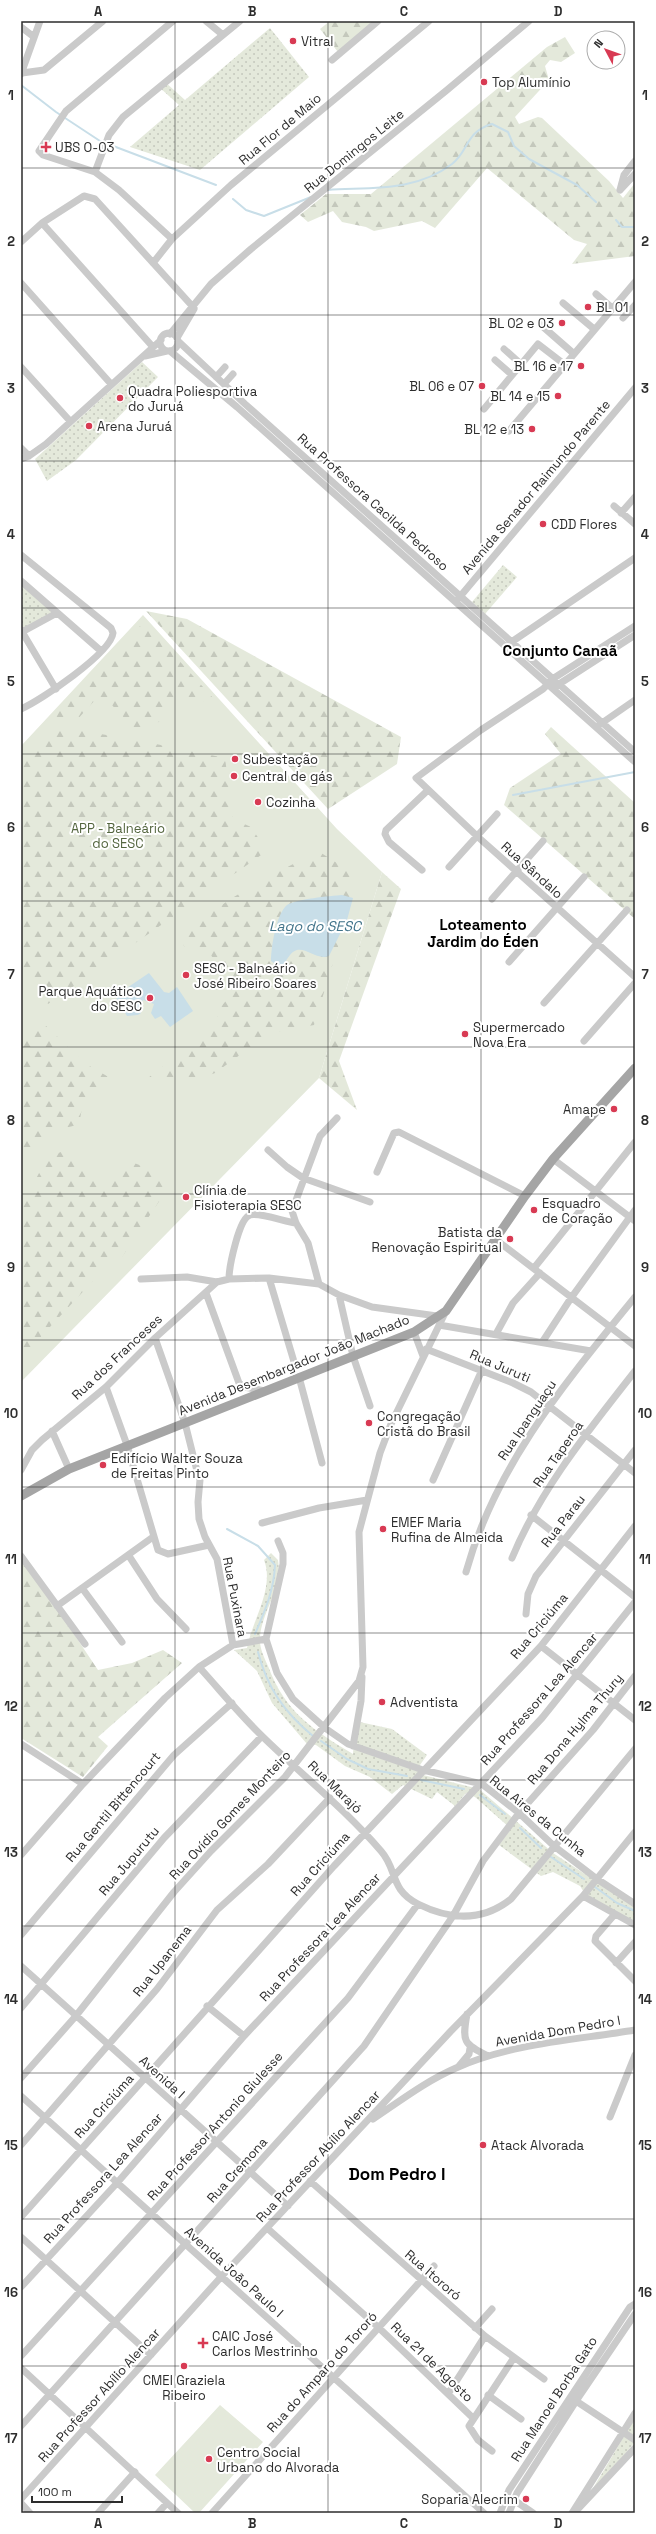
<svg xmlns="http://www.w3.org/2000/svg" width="656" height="2534" font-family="'Space Grotesk',sans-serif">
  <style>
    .grass { fill: #e4e9db }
    .forest { fill: url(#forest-firs) }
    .park { fill: url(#park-dots) }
    .water { fill: #c8dee8 }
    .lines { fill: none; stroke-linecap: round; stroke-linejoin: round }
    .stream { stroke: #c8dee8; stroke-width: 2 }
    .minor { stroke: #cacaca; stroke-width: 7 }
    .major { stroke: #a5a5a5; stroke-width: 9 }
    .grid { fill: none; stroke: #2d2d2d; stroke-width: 1; stroke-opacity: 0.55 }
    .poi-dot { fill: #d83a53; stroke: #fff; stroke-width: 1.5 }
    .labels { text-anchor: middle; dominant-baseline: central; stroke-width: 4; stroke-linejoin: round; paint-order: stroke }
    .poi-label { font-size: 13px; fill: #2d2d2d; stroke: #fff; text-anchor: start }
    .street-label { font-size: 13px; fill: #2d2d2d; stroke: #fff }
    .park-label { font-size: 13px; fill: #53653e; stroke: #fff }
    .water-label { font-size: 14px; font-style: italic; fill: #417389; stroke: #fff }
    .quarter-label { font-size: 15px; font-weight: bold; fill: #000; stroke: #fff }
    .district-label { font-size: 17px; font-weight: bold; fill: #000; stroke: #fff }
    .neatline { fill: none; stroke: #2d2d2d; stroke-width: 1.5 }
    .grid-label { font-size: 13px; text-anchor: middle; font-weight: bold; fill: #2d2d2d }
  </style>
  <defs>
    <pattern id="forest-firs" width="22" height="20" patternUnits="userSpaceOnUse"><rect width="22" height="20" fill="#e4e9db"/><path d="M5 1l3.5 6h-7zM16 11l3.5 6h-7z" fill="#c4c8bc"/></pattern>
    <pattern id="park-dots" width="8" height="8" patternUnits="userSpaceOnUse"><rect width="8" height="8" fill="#e4e9db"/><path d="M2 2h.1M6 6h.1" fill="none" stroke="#c4c8bc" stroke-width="1.8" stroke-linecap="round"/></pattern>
  </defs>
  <rect width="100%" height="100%" fill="#fff"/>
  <path class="grass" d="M 143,615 L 337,829 L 382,872 L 319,1078 L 21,1382 L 21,746 Z
    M 220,2405 L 263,2442 L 199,2513 L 195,2513 L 155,2475 Z"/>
  <path class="forest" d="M 330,21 L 376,21 L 338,52 L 320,29 Z
    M 565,37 L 575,53 L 561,62 L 550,60 L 545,66 L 549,80 L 515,117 L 519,124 L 538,117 L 542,118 L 609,181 L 623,198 L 635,183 L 635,256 L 572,264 L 587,244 L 574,240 L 487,168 L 435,228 L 422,221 L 374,231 L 366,227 L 342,222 L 333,211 L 308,222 L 300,215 L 326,194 L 371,194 L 547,47 Z
    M 146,611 L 187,619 L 401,737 L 397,764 L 328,809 Z
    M 144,622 L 213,698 L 211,702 L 176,698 C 166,719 159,727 134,728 L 106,699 L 96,699 L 75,722 L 54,716 Z
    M 61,727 L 146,742 L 225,758 L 233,819 L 251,827 L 267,851 L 48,1004 L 21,968 L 21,763 Z
    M 551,727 L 635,803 L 635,919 L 504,805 L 510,788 L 561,754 L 545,734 Z
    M 318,851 L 353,873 L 353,898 L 314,1025 L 270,1033 L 215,1073 L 199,1079 L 180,1081 L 148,1078 L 216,1024 L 219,1008 L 235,992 L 207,949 L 185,949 L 181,938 C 217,901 273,875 318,851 Z
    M 382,872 L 401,889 L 339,1061 L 357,1110 L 319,1078 Z
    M 44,1024 L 86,1064 L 112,1079 L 108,1090 C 83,1091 83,1103 79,1125 C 57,1127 36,1143 21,1158 L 21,1035 Z
    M 63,1151 L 73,1153 L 108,1186 L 118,1177 L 121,1158 L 142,1166 L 165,1182 L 162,1197 L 122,1257 L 103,1266 L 92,1282 L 21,1358 L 21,1207 L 47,1158 Z
    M 21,1555 L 98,1670 L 132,1663 L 163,1650 L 182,1663 L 98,1737 L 108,1746 L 83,1777 L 21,1738 Z"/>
  <path class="park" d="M 270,28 L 309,77 L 200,170 L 130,147 L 179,105 L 159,87 L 165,82 L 185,100 Z
    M 142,362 L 158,377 L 76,460 L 47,481 L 35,459 Z
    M 503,565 L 517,577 L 485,614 L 472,602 Z
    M 26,586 L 57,613 L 21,630 L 21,588 Z
    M 271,1553 L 278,1560 C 283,1588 262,1611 260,1637 C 259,1647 264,1657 268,1666 C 285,1712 313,1730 353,1754 L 355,1721 L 392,1729 L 427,1755 L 420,1765 L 423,1775 L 479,1789 L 553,1853 L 635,1907 L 635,1924 L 587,1897 L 580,1886 L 553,1872 L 541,1876 L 499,1845 L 511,1829 L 475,1797 L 466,1793 L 455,1806 L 437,1792 L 432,1799 L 403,1785 L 392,1794 L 370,1777 L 345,1766 L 316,1745 L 307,1744 L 272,1703 L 257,1671 L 234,1650 L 247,1648 C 252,1621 275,1588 264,1560 Z
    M 635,2418 L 635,2442 L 586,2500 Z"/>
  <path class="water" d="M 342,895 L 353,898 L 347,920 L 329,956 C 315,961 304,944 293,952 C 289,955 286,961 283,965 L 277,965 L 271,961 C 271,948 276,914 287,905 C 296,899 330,896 342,895 Z
    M 149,973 L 164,992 L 169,993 L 177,987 L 193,1011 L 170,1027 L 161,1016 L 155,1019 L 151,1013 L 154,1004 L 143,1000 L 140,1006 L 141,1013 L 138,1015 L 127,1016 L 115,996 Z"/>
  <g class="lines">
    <path class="stream" d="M 21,85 L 56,112 L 100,141 L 216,185
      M 328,190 C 371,187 415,192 452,164 C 469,151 465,132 492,124 L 508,132 L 514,146 L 529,159 L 577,185 L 596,202
      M 233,199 L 246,210 L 264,216 L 311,197
      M 616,220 L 622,227 L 635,227
      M 513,795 L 635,772
      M 227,1529 L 258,1546 L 275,1565 C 274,1590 265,1611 255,1634
      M 258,1652 C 267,1688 285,1713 313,1736
      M 321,1741 L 347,1759 L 368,1769 L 407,1776
      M 421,1780 L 464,1789
      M 480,1795 L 505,1814
      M 520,1828 L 541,1848
      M 551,1857 L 584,1879
      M 595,1887 L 617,1903 L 635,1911"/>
    <path class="minor" d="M 206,21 L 223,35
      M 21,27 L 34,37
      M 332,60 L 378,21
      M 22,73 L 44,70 L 103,21
      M 21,74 L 40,21
      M 95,172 L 109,135 L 123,117 L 240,21
      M 620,190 L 624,175 L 635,161
      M 620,190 L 635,174
      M 42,223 L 153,347
      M 172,239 L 119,190 L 95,172 L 43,155 L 39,151 L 66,111 L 173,21
      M 21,242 L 42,223 L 84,196 L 95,199 L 194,308
      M 153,263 L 172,239 L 231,185 L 429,21
      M 21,283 L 111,384
      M 596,294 L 612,308
      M 563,303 L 594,329
      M 623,318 L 635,305
      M 541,325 L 573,353
      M160 342a9 9 0 1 1 18 0a9 9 0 1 1-18 0Z
      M 170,334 L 211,284 L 251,249 L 447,90 L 529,21
      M 177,338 L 194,309
      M 178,341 L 245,404 L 635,752
      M 504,349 L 521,364
      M 170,351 L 237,407 L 635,762
      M 145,356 L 167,351
      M 495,360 L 512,375
      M 21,367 L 70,421
      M 216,377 L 225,367
      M 224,384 L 233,374
      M 484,409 L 538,344 L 564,364
      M 509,431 L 635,282
      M 21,448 L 29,456
      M 21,459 L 29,456 L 46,444 L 161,340
      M 614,506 L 635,524
      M 621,513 L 635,497
      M 21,555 L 111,628 L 113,633 C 111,653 40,701 21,709
      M 21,581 L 101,651
      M 458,599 L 635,388
      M 635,626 L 554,678 L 543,689 L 481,730 L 416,778 L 478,837 L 635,977
      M 21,630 L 56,689
      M 22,632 L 57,613
      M 510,643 L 635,558
      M 556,686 L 635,635
      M 599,725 L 635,700
      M 449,867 L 497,814
      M 422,870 L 389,842 L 385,834 L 386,830 L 427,791
      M 492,899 L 543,841
      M 509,962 L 584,877
      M 544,1003 L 627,910
      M 584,1041 L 635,983
      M 268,1150 L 287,1167 L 303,1178 L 370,1202
      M 553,1159 L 635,1221
      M 377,1172 L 394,1133 L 399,1132 L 525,1196
      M 495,1239 L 635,1346
      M 534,1268 L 635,1142
      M 269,1278 L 295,1365
      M 141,1279 L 187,1277 L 217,1282 L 229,1279 L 269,1278 L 319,1284 L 339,1295 L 372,1307 L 437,1316
      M 229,1279 C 229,1267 239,1218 250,1215 C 259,1212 286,1222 296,1223
      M 319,1284 L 308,1243 L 296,1223 L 292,1211 L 320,1136 L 337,1118
      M 206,1293 L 239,1383 L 244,1387 L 265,1391
      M 339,1295 L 353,1356 L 370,1406
      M 439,1325 L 591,1351
      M 414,1332 L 423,1356
      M 496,1334 L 513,1303 L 540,1273
      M 155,1338 L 185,1423 L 196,1467 L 200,1480 L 198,1502 L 199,1519 L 205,1537 L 217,1559 L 233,1645
      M 543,1341 L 571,1298 L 635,1210
      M 426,1349 L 513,1383 L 531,1392 L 635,1473
      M 299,1377 L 322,1463
      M 106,1387 L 127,1445 L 158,1550 L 168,1554 L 209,1545
      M 52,1431 L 69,1469
      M 21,1470 L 32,1450 L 42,1440 L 106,1387 L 155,1338 L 217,1282
      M 433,1480 L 482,1370
      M 531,1515 L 635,1597
      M 262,1523 L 319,1508 L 367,1500
      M 278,1541 L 283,1553 L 283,1564 L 266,1639 L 277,1673 L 293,1699 L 325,1728 L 348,1744 L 423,1770 L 482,1784 L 519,1813 L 554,1846 L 597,1879 L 635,1904
      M 21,1556 L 85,1644
      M 129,1556 L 157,1599 L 186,1629
      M 512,1558 C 541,1488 589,1430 635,1371
      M 466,1572 C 496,1464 566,1382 635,1297
      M 82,1588 L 122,1642
      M 57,1606 L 153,1537
      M 526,1614 L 528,1594 L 536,1576 L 635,1450
      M 541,1646 L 635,1720
      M 199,1667 C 220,1690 240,1715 263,1737 C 302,1775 345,1809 381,1851 C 398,1870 389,1889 418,1904 C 450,1920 482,1922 511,1899 L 635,1749
      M 21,1744 L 83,1784
      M 353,1746 L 361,1701 L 362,1677
      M 21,1855 L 83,1784 L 165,1698 L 199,1667 L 233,1645 L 266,1639
      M 583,1896 L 635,1925
      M 615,1914 L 596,1936 L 595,1941 L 635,1981
      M 21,1935 L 174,1755 L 232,1703
      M 616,1963 L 635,1942
      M 21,1966 L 288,2206
      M 207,2006 L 244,2036
      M 21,2008 L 164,1838 L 262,1736
      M 467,2014 C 462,2041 463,2044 488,2056
      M 459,2066 L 469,2054 L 470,2048
      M 21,2078 L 75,2017 L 174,1892 L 211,1851 L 285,1777 L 359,1681 L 363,1667 L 359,1532 L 380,1453 L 391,1424 L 446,1311
      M 21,2096 L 484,2513
      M 610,2117 L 635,2055
      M 373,2119 C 400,2101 426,2081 456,2068 C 512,2043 576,2040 635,2030
      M 21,2145 L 157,1989 L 217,1910 L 268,1864 L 330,1798
      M 310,2181 L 485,2336 L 544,2379
      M 21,2217 L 334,1866 L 541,1646 L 635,1526
      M 267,2228 L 378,2327 L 473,2418
      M 21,2237 L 151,2355
      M 21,2287 L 117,2183 L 244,2036 L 542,1718 L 635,1602
      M 475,2328 L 492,2309
      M 21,2356 L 348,1998 L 418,1904
      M 21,2368 L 178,2513
      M 448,2394 L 485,2336
      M 488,2395 L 521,2419
      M 573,2399 L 635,2440
      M 21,2426 L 364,2046 L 453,1916 L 483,1861 L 519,1813 L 593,1730 L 635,1676
      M 492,2451 L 478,2440 L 469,2426 L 513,2359
      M 21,2499 L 221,2277 L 450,2032 L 583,1896 L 635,1832
      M 509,2500 L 514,2500 L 533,2513
      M 21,2503 L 30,2513
      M 576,2511 L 635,2448
      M 98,2513 L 135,2472
      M 158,2513 L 167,2503
      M 212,2513 L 434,2266
      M 500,2513 L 509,2490 L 630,2307 L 635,2304
      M 509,2513 L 517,2493 L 576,2401 L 635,2314
      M 572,2513 L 635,2413"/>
    <path class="major" d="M 21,1496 L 69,1469 L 414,1332 L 446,1311 L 525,1196 L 553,1159 L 635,1068"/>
  </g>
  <path class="grid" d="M 175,21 L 175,2513M 328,21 L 328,2513M 481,21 L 481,2513M 21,168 L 635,168M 21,315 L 635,315M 21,461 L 635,461M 21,608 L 635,608M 21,754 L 635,754M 21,901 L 635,901M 21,1047 L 635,1047M 21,1194 L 635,1194M 21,1340 L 635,1340M 21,1487 L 635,1487M 21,1633 L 635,1633M 21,1780 L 635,1780M 21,1926 L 635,1926M 21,2073 L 635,2073M 21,2219 L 635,2219M 21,2366 L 635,2366"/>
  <g class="poi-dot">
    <circle cx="293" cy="41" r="4"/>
    <circle cx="484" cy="82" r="4"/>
    <path d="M44 141h4v4h4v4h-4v4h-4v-4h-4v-4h4z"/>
    <circle cx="588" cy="307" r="4"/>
    <circle cx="562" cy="323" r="4"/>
    <circle cx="581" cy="366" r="4"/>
    <circle cx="482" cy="386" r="4"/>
    <circle cx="558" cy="396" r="4"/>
    <circle cx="120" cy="398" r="4"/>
    <circle cx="89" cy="426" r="4"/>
    <circle cx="532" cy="429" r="4"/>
    <circle cx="543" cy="524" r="4"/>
    <circle cx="235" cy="759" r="4"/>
    <circle cx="234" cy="776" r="4"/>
    <circle cx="258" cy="802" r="4"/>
    <circle cx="186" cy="975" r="4"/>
    <circle cx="150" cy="998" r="4"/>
    <circle cx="465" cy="1034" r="4"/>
    <circle cx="614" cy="1109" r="4"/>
    <circle cx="186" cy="1197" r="4"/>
    <circle cx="534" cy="1210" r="4"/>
    <circle cx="510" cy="1239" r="4"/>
    <circle cx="369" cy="1423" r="4"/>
    <circle cx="103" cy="1465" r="4"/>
    <circle cx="383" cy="1529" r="4"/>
    <circle cx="382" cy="1702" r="4"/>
    <circle cx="483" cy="2145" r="4"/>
    <path d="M201 2337h4v4h4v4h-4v4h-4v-4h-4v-4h4z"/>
    <circle cx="184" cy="2366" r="4"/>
    <circle cx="209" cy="2459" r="4"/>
    <circle cx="526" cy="2499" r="4"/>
  </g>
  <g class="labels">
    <g class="poi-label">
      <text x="301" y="41">Vitral</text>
      <text x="492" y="82">Top Alumínio</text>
      <text x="55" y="147">UBS O-03</text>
      <text x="596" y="307">BL 01</text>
      <text x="554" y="323" text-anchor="end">BL 02 e 03</text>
      <text x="573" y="366" text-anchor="end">BL 16 e 17</text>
      <text x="474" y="386" text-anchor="end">BL 06 e 07</text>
      <text x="128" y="391">Quadra Poliesportiva<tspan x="128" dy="15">do Juruá</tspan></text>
      <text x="550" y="396" text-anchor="end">BL 14 e 15</text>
      <text x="97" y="426">Arena Juruá</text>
      <text x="524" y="429" text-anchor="end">BL 12 e 13</text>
      <text x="551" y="524">CDD Flores</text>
      <text x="243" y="759">Subestação</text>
      <text x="242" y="776">Central de gás</text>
      <text x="266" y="802">Cozinha</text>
      <text x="194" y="968">SESC - Balneário<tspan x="194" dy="15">José Ribeiro Soares</tspan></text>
      <text x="142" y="991" text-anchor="end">Parque Aquático<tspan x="142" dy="15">do SESC</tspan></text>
      <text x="473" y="1027">Supermercado<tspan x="473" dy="15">Nova Era</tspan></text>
      <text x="606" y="1109" text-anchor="end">Amape</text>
      <text x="194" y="1190">Clínia de<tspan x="194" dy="15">Fisioterapia SESC</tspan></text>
      <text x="542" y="1203">Esquadro<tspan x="542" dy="15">de Coração</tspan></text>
      <text x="502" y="1232" text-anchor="end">Batista da<tspan x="502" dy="15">Renovação Espiritual</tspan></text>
      <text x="377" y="1416">Congregação<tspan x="377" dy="15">Cristã do Brasil</tspan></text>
      <text x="111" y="1458">Edifício Walter Souza<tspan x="111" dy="15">de Freitas Pinto</tspan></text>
      <text x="391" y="1522">EMEF Maria<tspan x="391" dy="15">Rufina de Almeida</tspan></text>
      <text x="390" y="1702">Adventista</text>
      <text x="491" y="2145">Atack Alvorada</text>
      <text x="212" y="2336">CAIC José<tspan x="212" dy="15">Carlos Mestrinho</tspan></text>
      <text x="184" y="2380" text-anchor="middle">CMEI Graziela<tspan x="184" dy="15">Ribeiro</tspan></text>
      <text x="217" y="2452">Centro Social<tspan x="217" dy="15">Urbano do Alvorada</tspan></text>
      <text x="518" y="2499" text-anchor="end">Soparia Alecrim</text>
    </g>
    <g class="street-label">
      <text transform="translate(280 129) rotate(-40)">Rua Flor de Maio</text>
      <text transform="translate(354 151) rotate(-39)">Rua Domingos Leite</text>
      <text transform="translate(536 487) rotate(-50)">Avenida Senador Raimundo Parente</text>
      <text transform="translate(373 502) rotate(42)">Rua Professora Cacilda Pedroso</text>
      <text transform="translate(532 870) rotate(42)">Rua Sândalo</text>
      <text transform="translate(117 1357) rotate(-43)">Rua dos Franceses</text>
      <text transform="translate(294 1365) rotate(-22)">Avenida Desembargador João Machado</text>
      <text transform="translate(500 1366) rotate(23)">Rua Juruti</text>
      <text transform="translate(527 1420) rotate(-56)">Rua Ipanguaçu</text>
      <text transform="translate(558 1454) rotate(-55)">Rua Taperoa</text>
      <text transform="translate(563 1521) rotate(-52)">Rua Parau</text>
      <text transform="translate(235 1597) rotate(79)">Rua Puxinara</text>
      <text transform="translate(539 1626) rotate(-50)">Rua Criciúma</text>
      <text transform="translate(539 1699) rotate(-49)">Rua Professora Lea Alencar</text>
      <text transform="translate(575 1729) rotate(-50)">Rua Dona Hylma Thury</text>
      <text transform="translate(335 1787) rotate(44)">Rua Marajó</text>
      <text transform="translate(113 1807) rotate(-50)">Rua Gentil Bittencourt</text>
      <text transform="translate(230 1815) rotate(-47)">Rua Ovídio Gomes Monteiro</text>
      <text transform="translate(538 1816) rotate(39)">Rua Aires da Cunha</text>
      <text transform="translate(129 1861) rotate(-50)">Rua Jupurutu</text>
      <text transform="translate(320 1864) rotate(-48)">Rua Criciúma</text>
      <text transform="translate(320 1937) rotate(-47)">Rua Professora Lea Alencar</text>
      <text transform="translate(162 1961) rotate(-52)">Rua Upanema</text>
      <text transform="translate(558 2031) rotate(-10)">Avenida Dom Pedro I</text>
      <text transform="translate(162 2077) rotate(42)">Avenida I</text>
      <text transform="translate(104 2106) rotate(-48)">Rua Criciúma</text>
      <text transform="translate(215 2126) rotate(-48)">Rua Professor Antonio Giulesse</text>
      <text transform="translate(318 2156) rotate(-47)">Rua Professor Abílio Alencar</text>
      <text transform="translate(237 2170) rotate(-48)">Rua Cremona</text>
      <text transform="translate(103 2178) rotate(-48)">Rua Professora Lea Alencar</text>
      <text transform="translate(234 2272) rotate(42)">Avenida João Paulo I</text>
      <text transform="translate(433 2275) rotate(41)">Rua Itororó</text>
      <text transform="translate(432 2362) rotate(44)">Rua 21 de Agosto</text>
      <text transform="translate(322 2372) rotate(-48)">Rua do Amparo do Tororó</text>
      <text transform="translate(99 2395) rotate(-48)">Rua Professor Abílio Alencar</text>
      <text transform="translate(554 2399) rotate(-57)">Rua Manoel Borba Gato</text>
    </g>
    <g class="park-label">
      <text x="118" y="828">APP - Balneário<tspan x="118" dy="15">do SESC</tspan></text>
    </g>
    <g class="water-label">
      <text x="315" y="926">Lago do SESC</text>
    </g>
    <g class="quarter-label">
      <text x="560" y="650">Conjunto Canaã</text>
      <text x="483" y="924">Loteamento<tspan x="483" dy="17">Jardim do Éden</tspan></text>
    </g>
    <g class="district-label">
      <text x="397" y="2174">Dom Pedro I</text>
    </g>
  </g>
  <rect width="656" height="2534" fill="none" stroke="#ffffff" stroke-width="44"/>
  <g transform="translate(606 50) rotate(311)"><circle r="19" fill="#ffffff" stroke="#ababab"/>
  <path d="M0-3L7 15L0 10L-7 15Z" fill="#d83a53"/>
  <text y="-6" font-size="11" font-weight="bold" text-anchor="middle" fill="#2d2d2d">N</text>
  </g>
  <path d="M32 2496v6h90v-6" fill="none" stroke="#2d2d2d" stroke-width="2"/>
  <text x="38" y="2496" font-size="12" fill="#2d2d2d" stroke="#ffffff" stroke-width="3" paint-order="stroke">100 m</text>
  <rect x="22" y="22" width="612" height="2490" class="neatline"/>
  <g class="grid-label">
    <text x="98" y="16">A</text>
    <text x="252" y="16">B</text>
    <text x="404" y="16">C</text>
    <text x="558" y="16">D</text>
    <text x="11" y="100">1</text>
    <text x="645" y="100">1</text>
    <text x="11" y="246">2</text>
    <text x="645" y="246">2</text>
    <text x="11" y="393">3</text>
    <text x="645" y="393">3</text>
    <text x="11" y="539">4</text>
    <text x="645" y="539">4</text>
    <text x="11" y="686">5</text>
    <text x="645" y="686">5</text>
    <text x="11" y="832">6</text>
    <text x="645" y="832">6</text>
    <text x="11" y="979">7</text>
    <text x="645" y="979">7</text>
    <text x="11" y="1125">8</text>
    <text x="645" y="1125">8</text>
    <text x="11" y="1272">9</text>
    <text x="645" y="1272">9</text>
    <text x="11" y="1418">10</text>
    <text x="645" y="1418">10</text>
    <text x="11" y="1564">11</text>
    <text x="645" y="1564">11</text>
    <text x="11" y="1711">12</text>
    <text x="645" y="1711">12</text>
    <text x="11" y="1857">13</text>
    <text x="645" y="1857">13</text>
    <text x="11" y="2004">14</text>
    <text x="645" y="2004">14</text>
    <text x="11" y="2150">15</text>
    <text x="645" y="2150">15</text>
    <text x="11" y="2297">16</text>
    <text x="645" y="2297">16</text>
    <text x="11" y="2443">17</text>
    <text x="645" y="2443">17</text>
    <text x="98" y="2528">A</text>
    <text x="252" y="2528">B</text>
    <text x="404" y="2528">C</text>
    <text x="558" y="2528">D</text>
  </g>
</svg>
